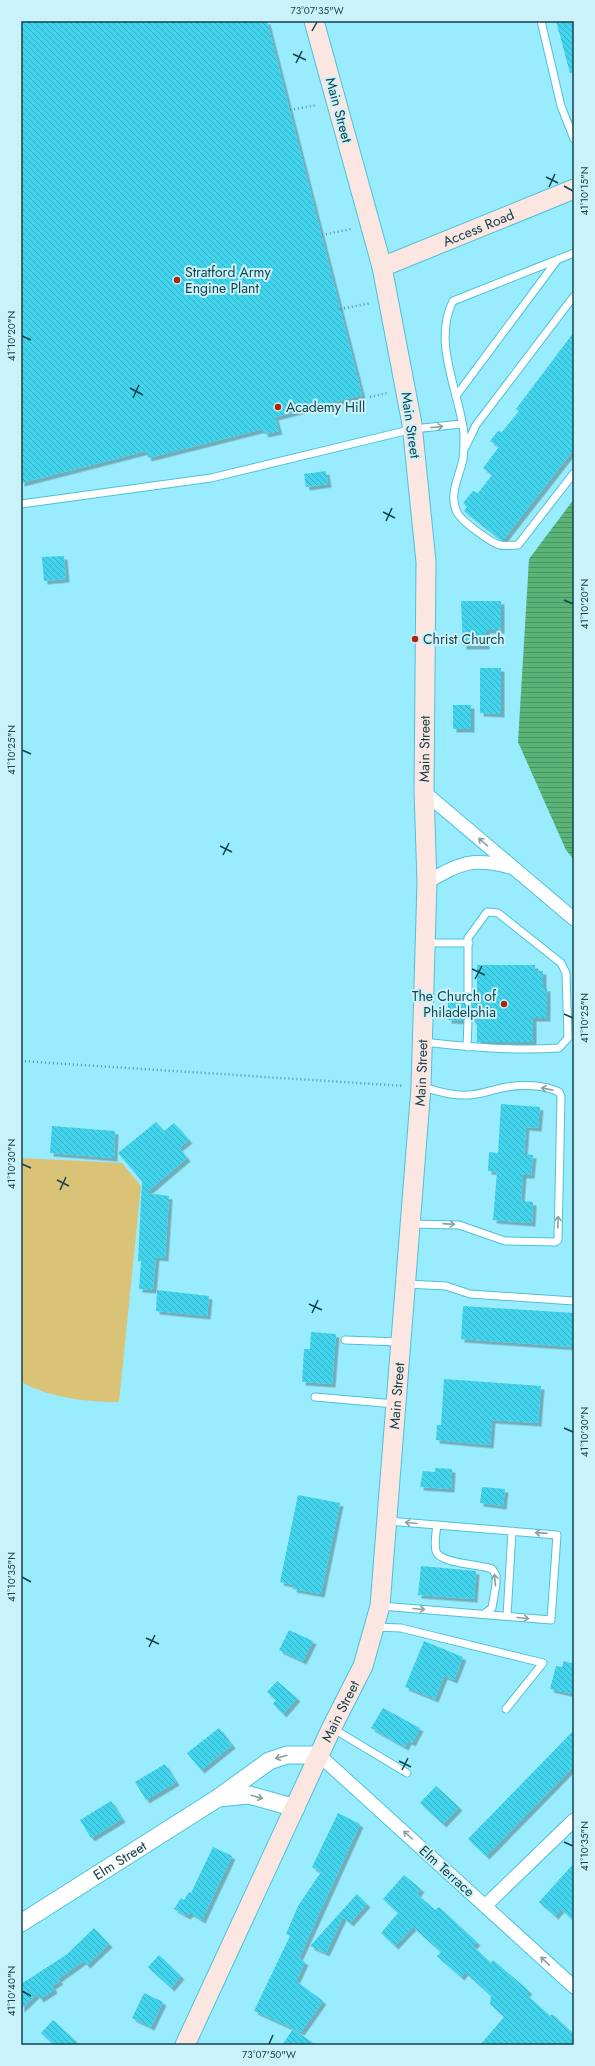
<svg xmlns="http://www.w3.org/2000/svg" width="595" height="2066" font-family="Jost,sans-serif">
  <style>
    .pitch { fill: #dac276 }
    .water { fill: url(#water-rules) }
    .building { fill: url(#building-back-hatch); filter: url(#shadow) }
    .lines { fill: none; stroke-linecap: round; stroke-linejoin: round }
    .service-casing { stroke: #50c0d6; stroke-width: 9 }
    .minor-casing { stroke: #50c0d6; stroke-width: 15 }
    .tertiary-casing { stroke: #50c0d6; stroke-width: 19 }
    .secondary-casing { stroke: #50c0d6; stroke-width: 21 }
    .path { stroke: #5495a2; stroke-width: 2.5; stroke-dasharray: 1 3; stroke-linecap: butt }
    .service { stroke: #fff; stroke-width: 7 }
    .minor { stroke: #fff; stroke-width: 13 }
    .tertiary { stroke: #fff; stroke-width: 17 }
    .secondary { stroke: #fce6e1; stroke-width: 19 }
    .oneway { stroke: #89a1a6 }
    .ticks { fill: none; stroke: #13434c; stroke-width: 1.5 }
    .poi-dot { fill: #b12409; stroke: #cbf2fa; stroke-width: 1.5 }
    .labels { text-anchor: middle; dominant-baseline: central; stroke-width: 4; stroke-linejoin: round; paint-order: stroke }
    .street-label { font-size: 14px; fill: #13434c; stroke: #cbf2fa }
    .poi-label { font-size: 14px; fill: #13434c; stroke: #cbf2fa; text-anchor: start }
    .neatline { fill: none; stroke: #13434c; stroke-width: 1.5 }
    .ticks-label { font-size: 10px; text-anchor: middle; fill: #13434c }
  </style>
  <defs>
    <pattern id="water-rules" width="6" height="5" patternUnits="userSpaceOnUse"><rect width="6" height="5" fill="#5bb477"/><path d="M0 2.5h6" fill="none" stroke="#4a9464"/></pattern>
    <pattern id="building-back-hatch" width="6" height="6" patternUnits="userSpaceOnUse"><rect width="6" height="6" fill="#42d3ed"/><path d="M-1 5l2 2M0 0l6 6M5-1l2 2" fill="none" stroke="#36adc2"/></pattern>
    <filter id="shadow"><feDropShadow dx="3.5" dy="3.5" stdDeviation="0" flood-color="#0004"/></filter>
  </defs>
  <rect width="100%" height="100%" fill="#99ecfd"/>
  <path class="pitch" d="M 21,1158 L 122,1163 L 141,1186 L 119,1402 C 86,1402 51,1398 21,1382 Z"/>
  <path class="water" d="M 574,499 L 574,860 L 566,850 L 518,742 L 529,559 Z"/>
  <path class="building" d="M 21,21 L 267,21 L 362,395 L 275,417 L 279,431 L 265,434 L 263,429 L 148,458 L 146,451 L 21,483 Z
    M 556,21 L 574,21 L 574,72 L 570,73 Z
    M 574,332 L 574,449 L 503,540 L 501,540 L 464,511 L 467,507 L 463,503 L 473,491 L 478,493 L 492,475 L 483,468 L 499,447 L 490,441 L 498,431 L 502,432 L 519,411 L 516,409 Z
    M 326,471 L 328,484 L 306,487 L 304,474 Z
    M 64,556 L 66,579 L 44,581 L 42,557 Z
    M 461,601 L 501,601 L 501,630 L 486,630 L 486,646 L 463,646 Z
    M 480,668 L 501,668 L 501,714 L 480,713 Z
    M 453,705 L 471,705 L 471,729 L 453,729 Z
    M 477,965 L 535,965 L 535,971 L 543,971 L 543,988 L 547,988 L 547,1018 L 533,1018 L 533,1042 L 477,1042 L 477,1021 L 473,1021 L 471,1017 L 468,1016 L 463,1021 L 448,1020 L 448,1000 L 463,1000 L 464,1004 L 468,1006 L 471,1005 L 473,1001 L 477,1001 Z
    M 501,1104 L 540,1107 L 538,1128 L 526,1127 L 524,1154 L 533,1155 L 531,1175 L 523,1175 L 521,1201 L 533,1202 L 532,1223 L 493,1220 L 497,1172 L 488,1171 L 489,1152 L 498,1153 Z
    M 156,1122 L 164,1131 L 174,1123 L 189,1140 L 179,1148 L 187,1158 L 146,1193 L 169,1196 L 165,1258 L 156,1257 L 153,1290 L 139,1289 L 141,1261 L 138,1261 L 142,1181 L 118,1153 Z
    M 52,1126 L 115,1131 L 114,1158 L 50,1153 Z
    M 157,1290 L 209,1296 L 207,1316 L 156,1311 Z
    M 463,1306 L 574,1313 L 574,1347 L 461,1339 Z
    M 311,1332 L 336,1334 L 332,1384 L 302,1382 L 304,1349 L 310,1349 Z
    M 444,1379 L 541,1386 L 538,1423 L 492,1420 L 490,1445 L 436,1440 L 437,1425 L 441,1425 Z
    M 435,1468 L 452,1469 L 451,1489 L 420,1487 L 423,1471 L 435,1472 Z
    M 482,1487 L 505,1489 L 503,1506 L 480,1503 Z
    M 298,1495 L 340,1503 L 321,1594 L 293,1589 L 294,1585 L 280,1582 Z
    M 421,1566 L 476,1571 L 474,1599 L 418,1595 Z
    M 289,1630 L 313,1641 L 303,1661 L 279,1650 Z
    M 424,1641 L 463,1657 L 454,1680 L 444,1676 L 435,1699 L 405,1687 Z
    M 564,1661 L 574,1664 L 574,1684 L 572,1694 L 550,1689 L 556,1666 L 562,1667 Z
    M 277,1681 L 297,1698 L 283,1714 L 273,1704 L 276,1700 L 267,1692 Z
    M 383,1708 L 420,1728 L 412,1743 L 408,1741 L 405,1747 L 371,1728 Z
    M 219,1728 L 232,1745 L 201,1770 L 187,1753 Z
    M 574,1730 L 574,1766 L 486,1856 L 468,1839 Z
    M 165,1764 L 176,1782 L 146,1800 L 135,1782 Z
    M 436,1786 L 459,1807 L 443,1824 L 420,1803 Z
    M 111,1801 L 122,1819 L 91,1838 L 80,1820 Z
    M 338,1813 L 360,1824 L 299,1958 L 305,1962 L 296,1981 L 323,2001 L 301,2032 L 254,2011 L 290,1936 L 286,1934 L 298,1906 L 321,1872 L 312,1867 Z
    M 213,1847 L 232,1856 L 202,1920 L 190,1913 L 187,1916 L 174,1909 L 181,1898 L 184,1900 L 189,1892 L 191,1893 Z
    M 574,1863 L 574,1921 L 561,1909 L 555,1916 L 539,1902 Z
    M 404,1875 L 421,1889 L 417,1894 L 435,1910 L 439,1907 L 477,1942 L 473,1946 L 491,1963 L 493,1960 L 529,1991 L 526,1994 L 550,2016 L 552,2014 L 574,2034 L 574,2045 L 480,2045 L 504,2017 L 490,2004 L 491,1996 L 465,1972 L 461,1977 L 437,1956 L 441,1952 L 413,1927 L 395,1946 L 381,1933 L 398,1913 L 383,1899 Z
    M 357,1894 L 367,1904 L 350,1923 L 343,1917 L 326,1953 L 310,1946 Z
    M 94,1928 L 109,1944 L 87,1965 L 83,1961 L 58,1979 L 60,1981 L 52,1986 L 54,1990 L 40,1999 L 37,1994 L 21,2009 L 21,1984 L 66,1955 Z
    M 159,1955 L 181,1976 L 171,1988 L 148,1967 Z
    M 144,1993 L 163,2002 L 151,2027 L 132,2018 Z
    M 53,2020 L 80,2045 L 54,2045 L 41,2033 Z
    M 293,2029 L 316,2045 L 282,2045 Z"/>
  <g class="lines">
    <defs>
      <path id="service" d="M 541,21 L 561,106 L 574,139
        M 574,253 L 453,301 C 432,343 459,390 464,434 C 464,441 464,451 463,459 C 460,475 448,495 457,512 C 460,520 491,543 500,545 C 505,546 512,545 518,545 L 574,473
        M 456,396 L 558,259
        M 465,448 L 476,425 L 574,296
        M 21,504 L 211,478 L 413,429 L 461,424
        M 427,943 L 469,943
        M 422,1042 C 468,1047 513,1051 559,1048 L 568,1038 L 566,973 L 561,963 L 498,913 L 487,912 L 468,938 L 468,1001
        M 467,1047 L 468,1021
        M 410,1224 L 459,1225 L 505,1241 L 555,1242 L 558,1240 L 561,1096 L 559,1092 C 544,1085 523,1084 507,1087 C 494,1089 481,1095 468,1095 C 452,1096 437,1091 422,1087
        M 406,1284 L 446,1286 L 470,1294 L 574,1301
        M 345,1340 L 399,1342
        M 315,1397 L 395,1404
        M 437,1525 C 436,1533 434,1544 436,1551 C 440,1564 479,1564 492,1569 L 496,1575 L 496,1584 L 492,1608 L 484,1614
        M 381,1606 L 551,1620 L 557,1535 L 388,1521
        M 507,1616 L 512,1531
        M 375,1627 L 401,1628 L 543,1663 L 506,1709
        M 332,1728 L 407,1773"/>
      <path id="minor" d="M 424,792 L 574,919
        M 427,882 C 461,863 471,857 510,867
        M 319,1755 L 574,1987
        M 485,1906 L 574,1820"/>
      <g id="tertiary">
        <path d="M 218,1798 L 249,1795 L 296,1808"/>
        <path id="s1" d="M 21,1923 L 218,1798 L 269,1761 L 287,1755 L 319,1755"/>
      </g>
      <g id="secondary">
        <path id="s2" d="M 382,267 L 574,189"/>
        <path id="s3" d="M 185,2045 L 332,1727 L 363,1666 L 380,1606 L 421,1087 L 427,882 L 424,792 L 426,562 L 412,424 L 382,267 L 314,21"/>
      </g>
    </defs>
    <use href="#service" class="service-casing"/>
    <use href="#minor" class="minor-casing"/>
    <use href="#tertiary" class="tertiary-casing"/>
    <use href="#secondary" class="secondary-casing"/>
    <path class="path" d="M 290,110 L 317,105
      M 322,235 L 351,229
      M 340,309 L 371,303
      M 370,397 L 387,393
      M 21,1061 L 404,1086"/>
    <use href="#service" class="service"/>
    <use href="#minor" class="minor"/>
    <use href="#tertiary" class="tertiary"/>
    <use href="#secondary" class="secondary"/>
  </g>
  <defs><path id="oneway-shaft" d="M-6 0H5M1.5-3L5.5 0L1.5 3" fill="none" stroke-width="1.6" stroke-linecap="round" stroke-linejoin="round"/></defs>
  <g class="oneway">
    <use href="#oneway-shaft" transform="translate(437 427) rotate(-6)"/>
    <use href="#oneway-shaft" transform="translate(483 842) rotate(-139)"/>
    <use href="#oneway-shaft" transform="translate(547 1089) rotate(-169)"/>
    <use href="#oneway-shaft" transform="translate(558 1222) rotate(-88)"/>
    <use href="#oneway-shaft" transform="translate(449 1224) rotate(4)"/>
    <use href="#oneway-shaft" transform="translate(411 1523) rotate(-175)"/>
    <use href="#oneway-shaft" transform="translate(541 1533) rotate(-176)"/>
    <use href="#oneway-shaft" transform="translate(495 1580) rotate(-95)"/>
    <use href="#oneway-shaft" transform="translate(419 1609) rotate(5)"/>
    <use href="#oneway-shaft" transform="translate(523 1618) rotate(5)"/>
    <use href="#oneway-shaft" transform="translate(281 1757) rotate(164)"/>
    <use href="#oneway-shaft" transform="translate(257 1797) rotate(16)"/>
    <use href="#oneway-shaft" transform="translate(408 1835) rotate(-138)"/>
    <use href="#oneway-shaft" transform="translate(545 1961) rotate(-137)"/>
  </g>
  <path class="ticks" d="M 312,31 L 317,22M 293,54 L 306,60M 296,63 L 302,51M 546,177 L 558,183M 564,186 L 573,191M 549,187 L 555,174M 22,336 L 31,340M 130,388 L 143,395M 133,398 L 139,385M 383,512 L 395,518M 386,521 L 392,508M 564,600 L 573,604M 22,750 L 31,754M 220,846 L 232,852M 223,855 L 229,843M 472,969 L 485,975M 475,979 L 482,966M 564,1014 L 573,1018M 22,1164 L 31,1168M 57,1180 L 69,1186M 60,1190 L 66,1177M 309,1304 L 322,1310M 312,1313 L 318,1300M 564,1428 L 573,1432M 22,1577 L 31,1582M 146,1638 L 159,1644M 149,1647 L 155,1635M 399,1761 L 411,1767M 402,1770 L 408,1758M 564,1842 L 573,1846M 22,1991 L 31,1996M 269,2044 L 273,2035"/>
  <g class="poi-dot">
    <circle cx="177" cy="280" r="4"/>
    <circle cx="278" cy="407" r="4"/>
    <circle cx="415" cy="639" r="4"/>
    <circle cx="504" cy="1004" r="4"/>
  </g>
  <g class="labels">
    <g class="street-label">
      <text transform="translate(339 110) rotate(75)">Main Street</text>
      <text stroke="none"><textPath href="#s2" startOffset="104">Access Road</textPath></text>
      <text transform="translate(411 425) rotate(82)">Main Street</text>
      <text stroke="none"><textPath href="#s3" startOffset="1340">Main Street</textPath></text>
      <text stroke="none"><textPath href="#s3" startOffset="1016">Main Street</textPath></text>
      <text stroke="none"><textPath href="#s3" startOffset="692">Main Street</textPath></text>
      <text stroke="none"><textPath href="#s3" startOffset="368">Main Street</textPath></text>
      <text stroke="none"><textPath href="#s1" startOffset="117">Elm Street</textPath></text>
      <text transform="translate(447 1871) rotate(42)">Elm Terrace</text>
    </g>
    <g class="poi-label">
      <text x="185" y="272">Stratford Army<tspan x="185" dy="16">Engine Plant</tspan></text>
      <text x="286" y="407">Academy Hill</text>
      <text x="423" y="639">Christ Church</text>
      <text x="496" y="996" text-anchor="end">The Church of<tspan x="496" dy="16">Philadelphia</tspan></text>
    </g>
  </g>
  <rect width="595" height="2066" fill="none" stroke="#cbf2fa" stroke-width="44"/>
  <rect x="22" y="22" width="551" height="2022" class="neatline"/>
  <g class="ticks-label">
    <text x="317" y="14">73°07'35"W</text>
    <text transform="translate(584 191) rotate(-90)" y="4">41°10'15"N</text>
    <text transform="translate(11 336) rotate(-90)" y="4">41°10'20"N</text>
    <text transform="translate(584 604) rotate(-90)" y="4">41°10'20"N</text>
    <text transform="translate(11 750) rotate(-90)" y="4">41°10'25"N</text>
    <text transform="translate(584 1018) rotate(-90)" y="4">41°10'25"N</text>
    <text transform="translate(11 1164) rotate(-90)" y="4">41°10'30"N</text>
    <text transform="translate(584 1432) rotate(-90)" y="4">41°10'30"N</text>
    <text transform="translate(11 1577) rotate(-90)" y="4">41°10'35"N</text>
    <text transform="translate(584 1846) rotate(-90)" y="4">41°10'35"N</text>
    <text transform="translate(11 1991) rotate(-90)" y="4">41°10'40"N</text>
    <text x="269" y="2058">73°07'50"W</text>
  </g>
</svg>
